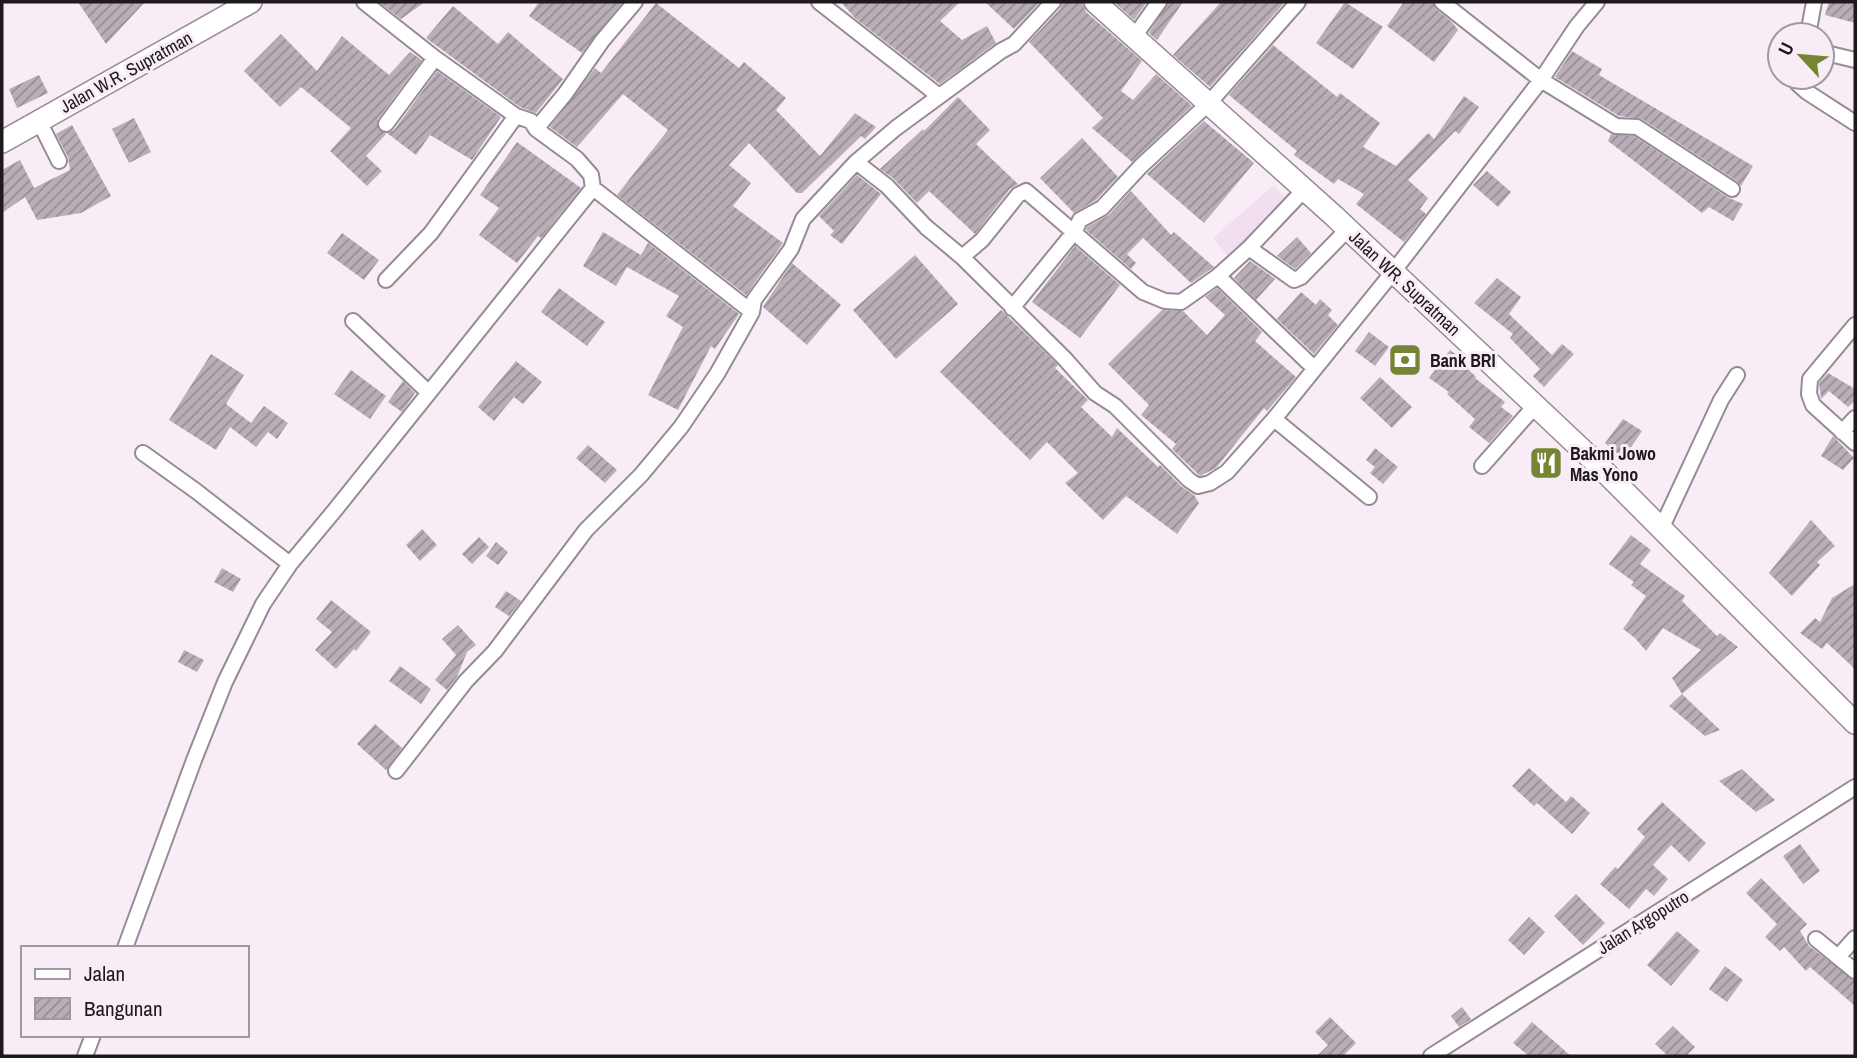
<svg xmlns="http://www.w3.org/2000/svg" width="1857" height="1058" font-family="'Archivo Narrow',sans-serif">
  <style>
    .built { fill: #f1dfef }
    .building { fill: url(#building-hatch) }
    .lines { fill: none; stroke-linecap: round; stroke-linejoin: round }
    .street-casing { stroke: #968b95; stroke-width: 18 }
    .primary-casing { stroke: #968b95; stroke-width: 24 }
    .street { stroke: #fff; stroke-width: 14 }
    .primary { stroke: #fff; stroke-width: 21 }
    .labels { text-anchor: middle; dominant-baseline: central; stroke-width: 6; stroke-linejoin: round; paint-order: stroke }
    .street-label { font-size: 18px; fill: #1d191d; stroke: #f8ecf7 }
    .poi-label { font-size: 18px; font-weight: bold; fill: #1d191d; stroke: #f8ecf7; text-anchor: start }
  </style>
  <defs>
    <pattern id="building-hatch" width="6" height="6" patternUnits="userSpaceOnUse" patternTransform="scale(1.75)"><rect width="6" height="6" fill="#b9aeb8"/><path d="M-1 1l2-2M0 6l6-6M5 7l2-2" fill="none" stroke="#968d95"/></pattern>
  </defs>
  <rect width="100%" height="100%" fill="#f8ecf7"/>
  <path class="built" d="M 1274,185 L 1289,203 L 1228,256 L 1213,238 Z"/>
  <path class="building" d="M 78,2 L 145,2 L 106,44 Z
    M 379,2 L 425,2 L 401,19 Z
    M 539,2 L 623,2 L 582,53 L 529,16 Z
    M 841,2 L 960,2 L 940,21 L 962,40 L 987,26 L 996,43 L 940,84 L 855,18 Z
    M 985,2 L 1040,2 L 1014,29 Z
    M 1062,2 L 1082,2 L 1086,12 L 1142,61 L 1121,91 L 1133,100 L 1156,74 L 1192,106 L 1132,162 L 1092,128 L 1103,118 L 1029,42 L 1060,9 Z
    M 1114,2 L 1147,2 L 1134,20 Z
    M 1168,2 L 1183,2 L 1157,40 L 1149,33 Z
    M 1221,2 L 1285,2 L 1210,87 L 1173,55 Z
    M 1345,2 L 1383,27 L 1353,69 L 1316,43 Z
    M 1404,2 L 1433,2 L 1436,9 L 1452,22 L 1458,30 L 1434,62 L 1387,26 Z
    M 1829,2 L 1855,2 L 1855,23 L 1825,15 Z
    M 656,3 L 739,68 L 744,62 L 786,98 L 776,110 L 820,156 L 855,113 L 876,127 L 865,139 L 861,136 L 802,193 L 797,193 L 749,143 L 729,165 L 751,183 L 733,206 L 783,243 L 746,295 L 617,195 L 668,130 L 623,94 L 577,147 L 550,127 L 595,68 L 601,73 Z
    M 453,6 L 498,44 L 508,32 L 563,79 L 536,113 L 520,107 L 426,38 Z
    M 281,34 L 317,71 L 342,36 L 389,75 L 410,52 L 422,60 L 378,119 L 378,128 L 386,134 L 366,156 L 382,171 L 367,186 L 330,151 L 351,128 L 301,87 L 280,107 L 244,71 Z
    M 1273,45 L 1337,97 L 1340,93 L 1380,123 L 1363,147 L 1396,166 L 1428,133 L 1434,139 L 1464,96 L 1479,107 L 1459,134 L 1455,131 L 1408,180 L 1428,198 L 1420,209 L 1426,214 L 1404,242 L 1356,204 L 1364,194 L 1338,179 L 1334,184 L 1294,155 L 1297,151 L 1229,95 Z
    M 1572,51 L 1602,69 L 1599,75 L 1753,166 L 1741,186 L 1737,181 L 1642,119 L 1619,116 L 1555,77 Z
    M 437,71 L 501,117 L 472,160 L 430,135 L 416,155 L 387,133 L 394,130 Z
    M 39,75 L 48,93 L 17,108 L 9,89 Z
    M 958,97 L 990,130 L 976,144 L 1018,184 L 1010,189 L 975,234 L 929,191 L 917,203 L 893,178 L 880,169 L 923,129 L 924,131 Z
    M 134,118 L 151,152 L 129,163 L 112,129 Z
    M 1204,121 L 1254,163 L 1204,223 L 1147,174 Z
    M 72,125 L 111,196 L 81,213 L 37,220 L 25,197 L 2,213 L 2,170 L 20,160 L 34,188 L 70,170 L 68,157 L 56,134 Z
    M 1611,134 L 1634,136 L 1727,197 L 1743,204 L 1733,221 L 1709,207 L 1702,213 L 1608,141 Z
    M 1082,138 L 1118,177 L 1096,200 L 1074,213 L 1040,178 Z
    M 517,142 L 581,188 L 541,238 L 538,236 L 517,263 L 479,235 L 499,208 L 480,195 Z
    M 1487,171 L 1511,192 L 1498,207 L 1473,185 Z
    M 857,175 L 881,194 L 842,244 L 830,235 L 834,231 L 819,216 Z
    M 1131,191 L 1171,235 L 1174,232 L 1214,267 L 1191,283 L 1143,238 L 1127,254 L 1136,263 L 1131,269 L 1086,230 L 1087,227 L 1109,215 Z
    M 603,232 L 641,255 L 648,243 L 739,314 L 715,349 L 711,346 L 678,410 L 648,395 L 683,327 L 666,316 L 679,296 L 627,267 L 616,286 L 583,266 Z
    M 342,233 L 379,260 L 364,280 L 327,253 Z
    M 1297,237 L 1311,253 L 1295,269 L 1277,256 Z
    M 1075,246 L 1120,285 L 1080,338 L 1032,302 Z
    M 915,255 L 958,304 L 896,359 L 853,310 Z
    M 1250,261 L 1275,279 L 1256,300 L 1234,278 Z
    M 792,263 L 841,305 L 807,345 L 763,307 Z
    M 1497,278 L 1521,297 L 1509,314 L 1552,355 L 1562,344 L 1574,354 L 1544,387 L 1533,376 L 1540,369 L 1510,338 L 1513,334 L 1474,303 Z
    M 559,288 L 605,322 L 587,346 L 541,312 Z
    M 1217,288 L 1262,332 L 1255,341 L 1296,377 L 1267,411 L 1264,408 L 1216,468 L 1200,476 L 1172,449 L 1176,444 L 1141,415 L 1149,405 L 1108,364 L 1162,310 L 1183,311 L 1207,335 L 1225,315 L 1205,297 Z
    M 1301,292 L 1316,305 L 1320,299 L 1332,310 L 1328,315 L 1338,325 L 1314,354 L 1277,319 Z
    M 1001,310 L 1058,365 L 1055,368 L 1088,400 L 1081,407 L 1112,437 L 1117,428 L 1158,467 L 1160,465 L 1182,487 L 1194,495 L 1199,503 L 1177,534 L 1126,496 L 1103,520 L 1065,483 L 1078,473 L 1047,442 L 1030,460 L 940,372 Z
    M 1369,332 L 1389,347 L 1375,366 L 1355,351 Z
    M 1450,350 L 1466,362 L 1464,365 L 1476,377 L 1475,378 L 1505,402 L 1501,407 L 1513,416 L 1489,443 L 1469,427 L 1475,419 L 1447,394 L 1449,392 L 1429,378 Z
    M 211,354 L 244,375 L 226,404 L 251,423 L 264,406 L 288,423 L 277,439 L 268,432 L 256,447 L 230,427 L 216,450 L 169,420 Z
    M 516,361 L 542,382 L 523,404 L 514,397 L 494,421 L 478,407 Z
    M 351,370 L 386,396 L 370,419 L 334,394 Z
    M 1828,373 L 1855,389 L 1855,401 L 1848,407 L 1829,391 L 1821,399 L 1819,383 Z
    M 1380,377 L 1412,407 L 1392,428 L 1360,398 Z
    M 403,381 L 415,393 L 402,412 L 388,402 Z
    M 1623,419 L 1642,431 L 1623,459 L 1605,443 Z
    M 1833,436 L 1854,458 L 1843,470 L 1821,456 Z
    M 588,445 L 617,470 L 605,483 L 576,458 Z
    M 1375,448 L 1398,467 L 1383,484 L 1370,473 L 1375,467 L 1366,460 Z
    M 1811,520 L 1835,546 L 1817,562 L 1820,565 L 1792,596 L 1769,573 Z
    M 422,529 L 437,545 L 420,561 L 406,545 Z
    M 1631,535 L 1651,550 L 1640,564 L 1685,596 L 1682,601 L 1717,636 L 1720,633 L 1738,647 L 1682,694 L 1672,678 L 1701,650 L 1663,628 L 1646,651 L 1635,638 L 1623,629 L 1646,596 L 1631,585 L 1634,582 L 1609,564 Z
    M 479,537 L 489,547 L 472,564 L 462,554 Z
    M 496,542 L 508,552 L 498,565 L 486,556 Z
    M 222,568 L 241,579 L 233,592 L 214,582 Z
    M 1855,584 L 1855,669 L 1827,643 L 1822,649 L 1800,633 L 1815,618 L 1820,622 L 1832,598 Z
    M 506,591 L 521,601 L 509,616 L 495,607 Z
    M 331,600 L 371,632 L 356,651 L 354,649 L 336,669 L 315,650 L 332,632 L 316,619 Z
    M 458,625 L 476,645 L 467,652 L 457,677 L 447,690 L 435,680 L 456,655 L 442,639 Z
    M 184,650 L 204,660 L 197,672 L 178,662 Z
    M 400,666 L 431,689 L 421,704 L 389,681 Z
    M 1682,694 L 1720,730 L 1705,736 L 1669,706 Z
    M 375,724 L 402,748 L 386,770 L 357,744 Z
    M 1529,768 L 1566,802 L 1571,796 L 1590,813 L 1572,834 L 1537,803 L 1534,806 L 1512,786 Z
    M 1742,769 L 1775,800 L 1756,812 L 1719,781 Z
    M 1662,802 L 1706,843 L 1689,862 L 1671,845 L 1653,865 L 1668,879 L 1654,896 L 1646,889 L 1629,909 L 1600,884 L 1615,867 L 1618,869 L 1645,837 L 1637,829 Z
    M 1800,844 L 1820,871 L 1803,884 L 1783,856 Z
    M 1761,878 L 1807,924 L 1800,931 L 1809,946 L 1855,981 L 1855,1006 L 1810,967 L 1806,971 L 1784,947 L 1780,951 L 1765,937 L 1777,924 L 1746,893 Z
    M 1576,894 L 1605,923 L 1583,945 L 1554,916 Z
    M 1529,917 L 1545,932 L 1524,955 L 1508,940 Z
    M 1677,931 L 1700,951 L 1671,986 L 1647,965 Z
    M 1725,966 L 1743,980 L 1727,1002 L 1709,989 Z
    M 1462,1007 L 1471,1019 L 1459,1027 L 1451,1016 Z
    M 1330,1017 L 1356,1043 L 1343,1056 L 1317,1056 L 1328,1045 L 1315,1032 Z
    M 1532,1022 L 1571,1056 L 1529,1056 L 1513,1043 Z
    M 1673,1026 L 1695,1047 L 1686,1056 L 1668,1056 L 1655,1044 Z"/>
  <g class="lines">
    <defs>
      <path id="street" d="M 819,2 L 939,96
        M 1442,2 L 1541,80 L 1616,126 L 1637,127 L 1732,189
        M 1808,35 L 1814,2
        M 1134,37 L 1159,2
        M 1822,52 L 1855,60
        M 1798,77 L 1797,83 L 1807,92 L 1855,123
        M 39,121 L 59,161
        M 386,124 L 435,58
        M 536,129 L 565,94 L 602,41 L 635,2
        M 856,162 L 887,186 L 926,227 L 962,257 L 1065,359 L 1095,393 L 1115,406 L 1189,480 L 1198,486 L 1210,483 L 1227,472 L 1274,419 L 1393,272 L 1541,80 L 1577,26 L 1597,2
        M 593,188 L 752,312
        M 1249,248 L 1294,280 L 1301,277 L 1348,229
        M 962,257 L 982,240 L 1018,195 L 1026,191 L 1143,292 L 1165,301 L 1181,302 L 1218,276 L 1249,248 L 1305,189
        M 1218,276 L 1314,368
        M 386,280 L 431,233 L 516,116
        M 1012,308 L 1075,231 L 1080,220 L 1102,208 L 1141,166 L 1209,103 L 1298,2
        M 353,321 L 428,392
        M 1855,325 L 1810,379 L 1809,394 L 1813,405 L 1855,443
        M 1274,419 L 1369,497
        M 1842,432 L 1855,418
        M 143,453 L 196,491 L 290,564
        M 1482,466 L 1535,406
        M 1661,529 L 1721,400 L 1737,375
        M 396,771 L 466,681 L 495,651 L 586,530 L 641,475 L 681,427 L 717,374 L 752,312 L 754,300 L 791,249 L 803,219 L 856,162 L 896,128 L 1001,51 L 1014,44 L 1053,2
        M 1816,939 L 1855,971
        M 125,948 L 194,760 L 225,682 L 263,604 L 290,564 L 335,510 L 593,188 L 591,175 L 577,159 L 536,129 L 531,121 L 516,116 L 435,58 L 364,2
        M 1838,957 L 1855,938
        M 85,1056 L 93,1035
        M 1431,1056 L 1855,787"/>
      <path id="primary" d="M 1095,2 L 1334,216 L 1593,460 L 1855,723
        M 2,142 L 251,2"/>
    </defs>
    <use href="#street" class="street-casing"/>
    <use href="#primary" class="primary-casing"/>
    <use href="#street" class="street"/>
    <use href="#primary" class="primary"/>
  </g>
  <defs>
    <symbol id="bank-square" viewBox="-11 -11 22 22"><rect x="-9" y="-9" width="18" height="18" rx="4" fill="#758534" stroke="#f8ecf7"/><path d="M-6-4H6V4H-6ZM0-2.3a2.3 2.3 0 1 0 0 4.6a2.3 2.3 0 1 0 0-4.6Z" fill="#fff"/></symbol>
    <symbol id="restaurant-square" viewBox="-11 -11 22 22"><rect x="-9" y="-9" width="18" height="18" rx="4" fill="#758534" stroke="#f8ecf7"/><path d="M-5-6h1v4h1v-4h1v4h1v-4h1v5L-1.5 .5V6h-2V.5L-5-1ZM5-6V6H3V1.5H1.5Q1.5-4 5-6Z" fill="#fff"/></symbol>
  </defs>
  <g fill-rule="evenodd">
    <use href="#bank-square" x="1386" y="341" width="38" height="38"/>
    <use href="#restaurant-square" x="1527" y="444" width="38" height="38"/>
  </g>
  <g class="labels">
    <g class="street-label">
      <text transform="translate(126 72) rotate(-29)">Jalan W.R. Supratman</text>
      <text transform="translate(1405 283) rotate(43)">Jalan WR. Supratman</text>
      <text transform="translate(1643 922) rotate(-32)">Jalan Argoputro</text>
    </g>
    <g class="poi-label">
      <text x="1430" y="360">Bank BRI</text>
      <text x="1570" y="453">Bakmi Jowo<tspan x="1570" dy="21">Mas Yono</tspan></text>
    </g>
  </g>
  <rect width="1857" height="1058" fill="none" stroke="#1d191d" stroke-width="7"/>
  <rect x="21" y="946" width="228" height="91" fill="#f8ecf7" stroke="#a098a0" stroke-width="2"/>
  <rect x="35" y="969" width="35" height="10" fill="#ffffff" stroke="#a098a0" stroke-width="2"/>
  <text x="84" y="981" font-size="21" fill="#1d191d">Jalan</text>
  <rect x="35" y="998" width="35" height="21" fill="url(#building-hatch)" stroke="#a098a0" stroke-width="2"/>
  <text x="84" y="1016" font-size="21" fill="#1d191d">Bangunan</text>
  <g transform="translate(1801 56) rotate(296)"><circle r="33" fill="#f8ecf7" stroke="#a098a0" stroke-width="2"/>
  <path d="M0-5L12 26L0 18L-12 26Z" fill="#758534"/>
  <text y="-10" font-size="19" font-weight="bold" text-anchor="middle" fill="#1d191d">U</text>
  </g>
</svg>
